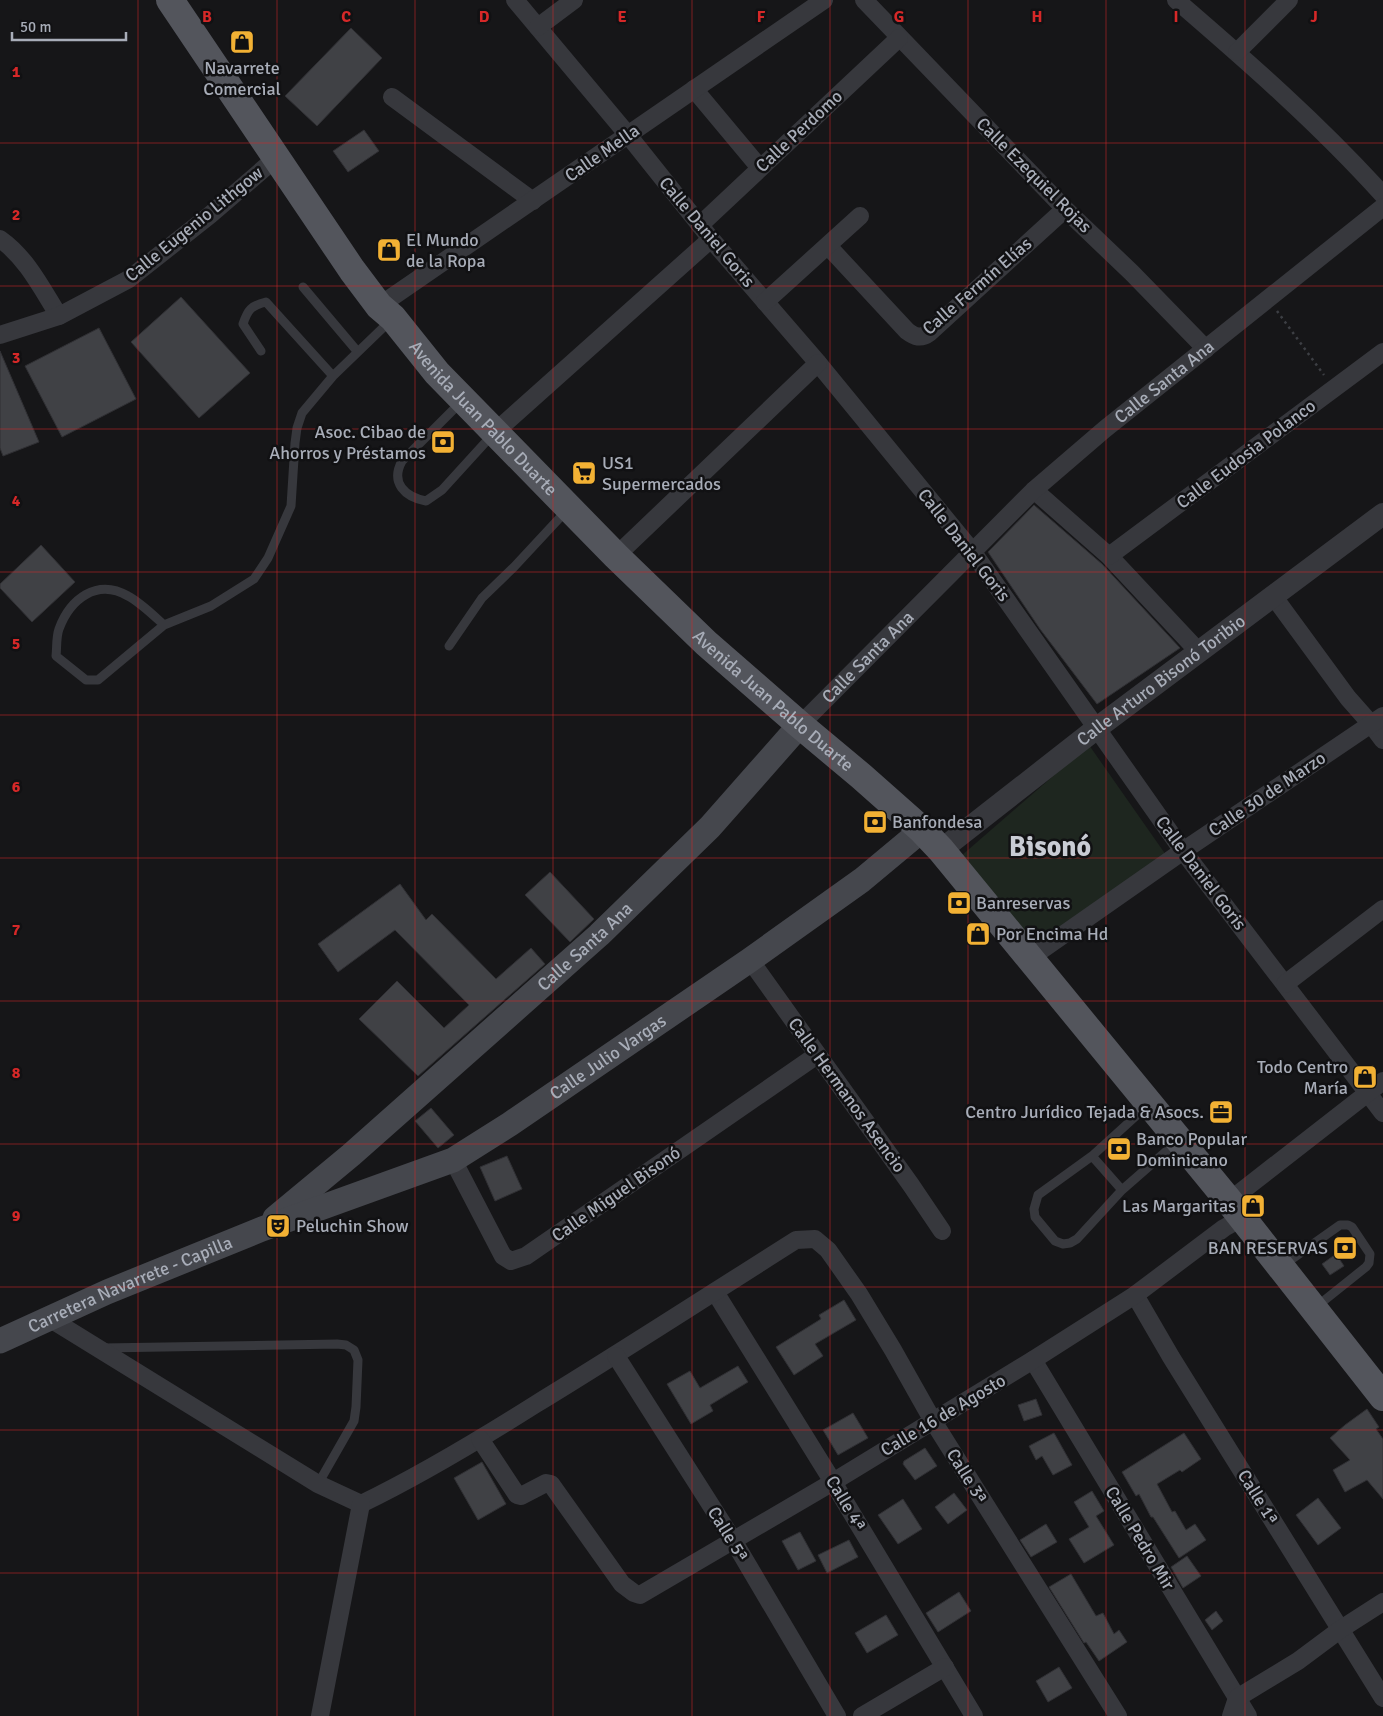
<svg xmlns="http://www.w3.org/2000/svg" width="1383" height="1716" font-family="Signika,sans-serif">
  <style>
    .green { fill: #1e261f }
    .building { fill: #404145; stroke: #303034 }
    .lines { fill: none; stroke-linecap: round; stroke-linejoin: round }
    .path { stroke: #3d3f44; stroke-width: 2.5; stroke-dasharray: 2.5 4; stroke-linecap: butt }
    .service { stroke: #37383d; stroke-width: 9 }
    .minor { stroke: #37383d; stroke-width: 18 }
    .tertiary { stroke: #37383d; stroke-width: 22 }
    .secondary { stroke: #45474d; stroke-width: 25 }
    .primary { stroke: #53555c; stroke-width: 28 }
    .grid { fill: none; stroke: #d62828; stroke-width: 1; stroke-opacity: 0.55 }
    .labels { text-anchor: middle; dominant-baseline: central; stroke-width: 5; stroke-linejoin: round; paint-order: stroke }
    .poi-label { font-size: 18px; fill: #a8adb8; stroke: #111113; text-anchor: start }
    .street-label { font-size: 18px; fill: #a8adb8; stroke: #111113 }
    .town-label { font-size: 28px; font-weight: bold; fill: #c9ccd4; stroke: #111113 }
    .grid-label { font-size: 16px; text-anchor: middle; font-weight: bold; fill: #d62828; stroke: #111113; stroke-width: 5; stroke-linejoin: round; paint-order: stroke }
  </style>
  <rect width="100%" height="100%" fill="#161618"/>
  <path class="green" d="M 1089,745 L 1166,855 L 1048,939 L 1033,942 L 961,856 Z"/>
  <path class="building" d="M 351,28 L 382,58 L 317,126 L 285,96 Z
    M 364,130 L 379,151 L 348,172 L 333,151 Z
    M 181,297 L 250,373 L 199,418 L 131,342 Z
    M 99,328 L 136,399 L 62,437 L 25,366 Z
    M 0,351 L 39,442 L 3,456 L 0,448 Z
    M 1034,505 L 1102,564 L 1180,648 L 1097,704 L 1040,629 L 988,552 Z
    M 41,545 L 75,582 L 32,622 L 0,588 L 0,584 Z
    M 550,872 L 594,919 L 570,942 L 525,895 Z
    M 400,884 L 426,920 L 432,914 L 496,979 L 531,948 L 545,964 L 418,1076 L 359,1019 L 397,981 L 444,1028 L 469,1005 L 395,930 L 338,972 L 318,944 Z
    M 431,1108 L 454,1135 L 438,1148 L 415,1121 Z
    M 507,1156 L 522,1189 L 495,1201 L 480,1167 Z
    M 1336,1254 L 1344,1266 L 1330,1275 L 1322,1264 Z
    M 844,1300 L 856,1320 L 815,1344 L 823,1356 L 794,1375 L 776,1347 L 821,1319 L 819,1315 Z
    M 738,1366 L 748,1382 L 710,1405 L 713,1411 L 691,1424 L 667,1384 L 690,1371 L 700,1388 Z
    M 1036,1399 L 1042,1415 L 1024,1421 L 1018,1405 Z
    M 1367,1409 L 1379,1427 L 1376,1429 L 1383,1439 L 1383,1499 L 1367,1480 L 1345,1492 L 1333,1470 L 1350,1460 L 1330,1438 L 1345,1425 Z
    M 853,1413 L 868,1438 L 838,1455 L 823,1430 Z
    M 1054,1433 L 1072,1465 L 1053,1475 L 1042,1456 L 1036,1460 L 1029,1446 Z
    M 1184,1433 L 1201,1459 L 1182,1472 L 1180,1470 L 1157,1484 L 1172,1512 L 1175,1511 L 1186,1530 L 1195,1524 L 1206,1540 L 1179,1558 L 1153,1517 L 1151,1517 L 1139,1494 L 1136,1496 L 1122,1472 Z
    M 925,1448 L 937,1466 L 915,1480 L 903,1464 L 904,1461 Z
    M 482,1462 L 506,1504 L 478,1520 L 454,1478 Z
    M 1092,1491 L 1104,1511 L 1096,1516 L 1114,1545 L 1084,1563 L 1069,1539 L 1089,1527 L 1074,1502 Z
    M 954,1493 L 967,1510 L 948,1524 L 935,1507 Z
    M 1318,1498 L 1341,1528 L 1318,1545 L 1296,1515 Z
    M 903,1499 L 922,1529 L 898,1544 L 878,1515 Z
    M 1046,1524 L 1057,1542 L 1031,1557 L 1020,1540 Z
    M 800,1532 L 816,1561 L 798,1570 L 782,1541 Z
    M 849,1540 L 858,1557 L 827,1573 L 818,1555 Z
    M 1187,1556 L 1201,1576 L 1183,1588 L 1171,1567 Z
    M 1071,1574 L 1096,1616 L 1103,1613 L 1114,1634 L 1119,1630 L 1127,1642 L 1099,1661 L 1086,1642 L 1084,1643 L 1049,1587 Z
    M 959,1592 L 971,1611 L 938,1632 L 926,1613 Z
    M 1216,1611 L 1223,1621 L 1212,1630 L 1205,1620 Z
    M 886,1615 L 898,1635 L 867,1653 L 855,1633 Z
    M 1059,1667 L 1072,1688 L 1048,1702 L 1036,1681 Z"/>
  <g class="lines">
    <path class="path" d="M 1277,311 L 1324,375"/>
    <path class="service" d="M 303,287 L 357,351
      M 261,351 L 243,324 C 248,309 251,306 266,302 L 333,376
      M 461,402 L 402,461 C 390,483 405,497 426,501 L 442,490 L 493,434
      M 164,625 C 153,615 141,603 128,596 C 97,578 70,599 59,629 C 56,637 57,648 56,656 L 86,680 L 98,680 L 164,625 L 211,606 L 254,579 L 268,558 L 291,506 L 295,443 L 297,428 L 302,413 L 333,376 L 391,320
      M 449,646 L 482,598 L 514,567 L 567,510
      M 1147,1106 L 1092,1156 L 1038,1195 L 1034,1209 L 1035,1217 L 1055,1241 L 1063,1244 L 1070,1243 L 1077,1239 L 1122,1190 L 1178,1141
      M 1092,1156 L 1122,1190
      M 1282,1266 L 1340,1225 L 1348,1225 L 1352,1227 L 1370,1254 L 1369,1263 L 1366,1267 L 1316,1307
      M 103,1348 L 337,1344 L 346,1345 L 354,1350 L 358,1360 L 356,1407 L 354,1421 L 318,1484"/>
    <g class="minor">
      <path d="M 515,0 L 628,135 L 711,239 L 818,363 L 972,551 L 1183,851 L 1383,1113"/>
      <path d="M 864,0 L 1065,209 L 1132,273 L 1206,349"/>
      <path d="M 1176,0 C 1248,62 1319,124 1383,195"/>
      <path d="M 538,27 L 574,0"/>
      <path d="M 1237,52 L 1289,0"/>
      <path d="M 694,89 L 760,168"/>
      <path d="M 392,97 L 533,201"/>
      <path d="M 700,225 L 899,38"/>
      <path d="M 0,239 C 27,258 42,289 59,316"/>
      <path d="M 828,246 L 907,331 C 915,337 921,339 929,333 L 1065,209"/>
      <path d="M 765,302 L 860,216"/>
      <path d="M 379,306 L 824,0"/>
      <path d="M 0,335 L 59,316 L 129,279 L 210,215 L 276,158"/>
      <path d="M 495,432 L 711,239"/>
      <path d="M 1034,490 L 1109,556 L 1199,652"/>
      <path d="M 616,556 L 818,363"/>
      <path d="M 1109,556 L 1383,352"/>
      <path d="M 1274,597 L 1348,698 L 1371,724 L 1383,740"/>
      <path id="s1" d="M 800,725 L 1034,490 L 1105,429 L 1383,207"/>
      <path d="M 1030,958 L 1183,851 L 1383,716"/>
      <path d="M 750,960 L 911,1185 L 942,1231"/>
      <path d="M 1285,984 L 1383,909"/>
      <path d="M 453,1160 L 503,1256 L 511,1261 L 526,1256 L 817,1055"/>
      <path d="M 1229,1201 L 1383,1081"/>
      <path d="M 715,1292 L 833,1482 L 974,1716"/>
      <path d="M 1135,1295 L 1171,1357 L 1383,1698"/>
      <path d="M 49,1318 L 318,1484 L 361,1504 C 421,1475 479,1440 536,1404 C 623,1351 709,1295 796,1240 L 815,1239 L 828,1250 L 859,1294 L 893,1350 L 933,1421 L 1118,1716"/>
      <path d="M 616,1356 L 733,1540 L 837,1716"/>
      <path d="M 1033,1360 L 1248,1716"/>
      <path d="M 480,1439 L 517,1495 L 521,1496 L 546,1483 L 551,1484 L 622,1584 L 634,1593 L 640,1595 L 833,1482 L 1033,1360 L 1135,1295 L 1224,1228 L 1242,1218"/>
      <path d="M 320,1716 L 361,1504"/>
      <path d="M 862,1716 L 945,1667"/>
      <path d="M 1231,1716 L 1237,1698 L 1298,1661 L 1341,1629 L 1383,1602"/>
    </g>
    <path class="tertiary" id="s2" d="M 941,850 L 1097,728 L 1383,514"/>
    <g class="secondary">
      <path id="s3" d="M 275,1218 L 351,1155 L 599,935 L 710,827 L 800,725"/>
      <path id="s4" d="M 0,1341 L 107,1292 L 262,1229 L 453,1160 L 510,1124 L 750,960 L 862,880 L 922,830"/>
    </g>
    <path class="primary" id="s5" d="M 170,0 L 352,270 L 379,306 L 393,318 L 437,373 L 616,556 L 706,643 L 800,725 L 861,776 L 922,830 L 941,850 L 1229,1201 L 1383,1397"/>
  </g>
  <path class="grid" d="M 138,0 L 138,1716M 277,0 L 277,1716M 415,0 L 415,1716M 553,0 L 553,1716M 692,0 L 692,1716M 830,0 L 830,1716M 968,0 L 968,1716M 1106,0 L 1106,1716M 1245,0 L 1245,1716M 0,143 L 1383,143M 0,286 L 1383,286M 0,429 L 1383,429M 0,572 L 1383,572M 0,715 L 1383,715M 0,858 L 1383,858M 0,1001 L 1383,1001M 0,1144 L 1383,1144M 0,1287 L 1383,1287M 0,1430 L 1383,1430M 0,1573 L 1383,1573"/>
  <defs>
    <symbol id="shop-square" viewBox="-11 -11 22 22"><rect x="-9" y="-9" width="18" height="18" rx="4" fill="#f2b134" stroke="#111113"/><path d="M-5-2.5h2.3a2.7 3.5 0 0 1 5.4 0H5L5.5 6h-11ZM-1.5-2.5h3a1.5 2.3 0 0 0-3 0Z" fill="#111"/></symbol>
    <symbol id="bank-square" viewBox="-11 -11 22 22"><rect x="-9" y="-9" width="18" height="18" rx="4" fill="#f2b134" stroke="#111113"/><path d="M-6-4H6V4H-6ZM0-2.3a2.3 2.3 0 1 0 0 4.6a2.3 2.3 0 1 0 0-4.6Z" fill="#111"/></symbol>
    <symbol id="supermarket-square" viewBox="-11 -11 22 22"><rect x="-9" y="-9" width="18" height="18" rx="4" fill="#f2b134" stroke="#111113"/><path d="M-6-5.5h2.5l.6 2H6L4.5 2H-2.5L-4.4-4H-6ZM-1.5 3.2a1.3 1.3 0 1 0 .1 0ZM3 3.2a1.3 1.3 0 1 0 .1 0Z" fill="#111"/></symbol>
    <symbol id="office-square" viewBox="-11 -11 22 22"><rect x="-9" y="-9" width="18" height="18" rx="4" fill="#f2b134" stroke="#111113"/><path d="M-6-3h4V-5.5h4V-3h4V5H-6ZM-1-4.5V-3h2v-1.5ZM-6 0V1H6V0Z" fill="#111"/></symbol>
    <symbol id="theatre-square" viewBox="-11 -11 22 22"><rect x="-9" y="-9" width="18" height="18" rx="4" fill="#f2b134" stroke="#111113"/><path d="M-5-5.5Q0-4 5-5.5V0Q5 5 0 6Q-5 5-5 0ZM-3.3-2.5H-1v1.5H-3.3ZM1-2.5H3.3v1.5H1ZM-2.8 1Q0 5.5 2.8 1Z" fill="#111"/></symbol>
  </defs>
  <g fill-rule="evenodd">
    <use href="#shop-square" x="228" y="28" width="28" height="28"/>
    <use href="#shop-square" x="375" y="236" width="28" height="28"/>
    <use href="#bank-square" x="429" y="428" width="28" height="28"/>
    <use href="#supermarket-square" x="570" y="459" width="28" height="28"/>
    <use href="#bank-square" x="861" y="808" width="28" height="28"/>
    <use href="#bank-square" x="945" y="889" width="28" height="28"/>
    <use href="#shop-square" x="964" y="920" width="28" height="28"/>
    <use href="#shop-square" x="1351" y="1063" width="28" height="28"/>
    <use href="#office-square" x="1207" y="1098" width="28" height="28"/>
    <use href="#bank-square" x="1105" y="1135" width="28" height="28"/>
    <use href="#shop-square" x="1239" y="1192" width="28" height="28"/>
    <use href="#theatre-square" x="264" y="1212" width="28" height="28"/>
    <use href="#bank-square" x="1331" y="1234" width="28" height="28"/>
  </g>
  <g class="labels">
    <g class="poi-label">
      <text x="242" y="68" text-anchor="middle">Navarrete<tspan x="242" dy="21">Comercial</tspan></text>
      <text x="406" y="240">El Mundo<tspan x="406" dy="21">de la Ropa</tspan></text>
      <text x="426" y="432" text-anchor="end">Asoc. Cibao de<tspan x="426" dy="21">Ahorros y Préstamos</tspan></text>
      <text x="602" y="463">US1<tspan x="602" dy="21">Supermercados</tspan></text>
      <text x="892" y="822">Banfondesa</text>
      <text x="976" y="903">Banreservas</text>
      <text x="996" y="934">Por Encima Hd</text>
      <text x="1348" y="1067" text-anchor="end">Todo Centro<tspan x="1348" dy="21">María</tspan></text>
      <text x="1204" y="1112" text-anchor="end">Centro Jurídico Tejada &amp; Asocs.</text>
      <text x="1136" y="1139">Banco Popular<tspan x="1136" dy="21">Dominicano</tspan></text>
      <text x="1236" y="1206" text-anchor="end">Las Margaritas</text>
      <text x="296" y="1226">Peluchin Show</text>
      <text x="1328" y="1248" text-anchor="end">BAN RESERVAS</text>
    </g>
    <g class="street-label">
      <text transform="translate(799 131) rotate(-43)">Calle Perdomo</text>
      <text transform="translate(602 153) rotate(-35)">Calle Mella</text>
      <text transform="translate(1034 175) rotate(45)">Calle Ezequiel Rojas</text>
      <text transform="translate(194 224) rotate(-39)">Calle Eugenio Lithgow</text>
      <text transform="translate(707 232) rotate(50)">Calle Daniel Goris</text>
      <text transform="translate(977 286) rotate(-41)">Calle Fermín Elías</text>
      <text stroke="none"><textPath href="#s1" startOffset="501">Calle Santa Ana</textPath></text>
      <text stroke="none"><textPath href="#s5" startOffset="524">Avenida Juan Pablo Duarte</textPath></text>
      <text transform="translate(1246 454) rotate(-37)">Calle Eudosia Polanco</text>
      <text transform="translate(964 545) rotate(52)">Calle Daniel Goris</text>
      <text stroke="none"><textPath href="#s1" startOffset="96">Calle Santa Ana</textPath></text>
      <text stroke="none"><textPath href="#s2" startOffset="278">Calle Arturo Bisonó Toribio</textPath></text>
      <text stroke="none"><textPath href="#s5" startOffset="929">Avenida Juan Pablo Duarte</textPath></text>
      <text transform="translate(1267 794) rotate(-34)">Calle 30 de Marzo</text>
      <text transform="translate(1201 873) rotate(53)">Calle Daniel Goris</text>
      <text stroke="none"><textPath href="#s3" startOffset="412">Calle Santa Ana</textPath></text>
      <text stroke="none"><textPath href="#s4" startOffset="674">Calle Julio Vargas</textPath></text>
      <text transform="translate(847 1095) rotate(54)">Calle Hermanos Asencio</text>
      <text transform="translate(616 1194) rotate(-35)">Calle Miguel Bisonó</text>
      <text stroke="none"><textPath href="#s4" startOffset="142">Carretera Navarrete - Capilla</textPath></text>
      <text transform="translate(943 1415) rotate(-31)">Calle 16 de Agosto</text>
      <text transform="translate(967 1476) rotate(58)">Calle 3ª</text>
      <text transform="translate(1258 1497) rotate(58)">Calle 1ª</text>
      <text transform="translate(846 1503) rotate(59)">Calle 4ª</text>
      <text transform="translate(728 1534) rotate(58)">Calle 5ª</text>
      <text transform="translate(1140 1538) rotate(59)">Calle Pedro Mir</text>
    </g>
    <g class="town-label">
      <text x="1050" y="847">Bisonó</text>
    </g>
  </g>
  <g class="grid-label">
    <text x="207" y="22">B</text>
    <text x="346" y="22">C</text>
    <text x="484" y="22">D</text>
    <text x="622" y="22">E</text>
    <text x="761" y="22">F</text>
    <text x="899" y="22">G</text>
    <text x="1037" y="22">H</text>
    <text x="1176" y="22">I</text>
    <text x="1314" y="22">J</text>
    <text x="16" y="77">1</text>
    <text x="16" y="220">2</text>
    <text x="16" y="363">3</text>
    <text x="16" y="506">4</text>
    <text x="16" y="649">5</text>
    <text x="16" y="792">6</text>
    <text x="16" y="935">7</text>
    <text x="16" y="1078">8</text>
    <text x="16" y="1221">9</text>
  </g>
  <path d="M12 32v8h114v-8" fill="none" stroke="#a8adb8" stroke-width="2.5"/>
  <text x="20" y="32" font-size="15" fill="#a8adb8" stroke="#111113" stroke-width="4" paint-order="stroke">50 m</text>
</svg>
